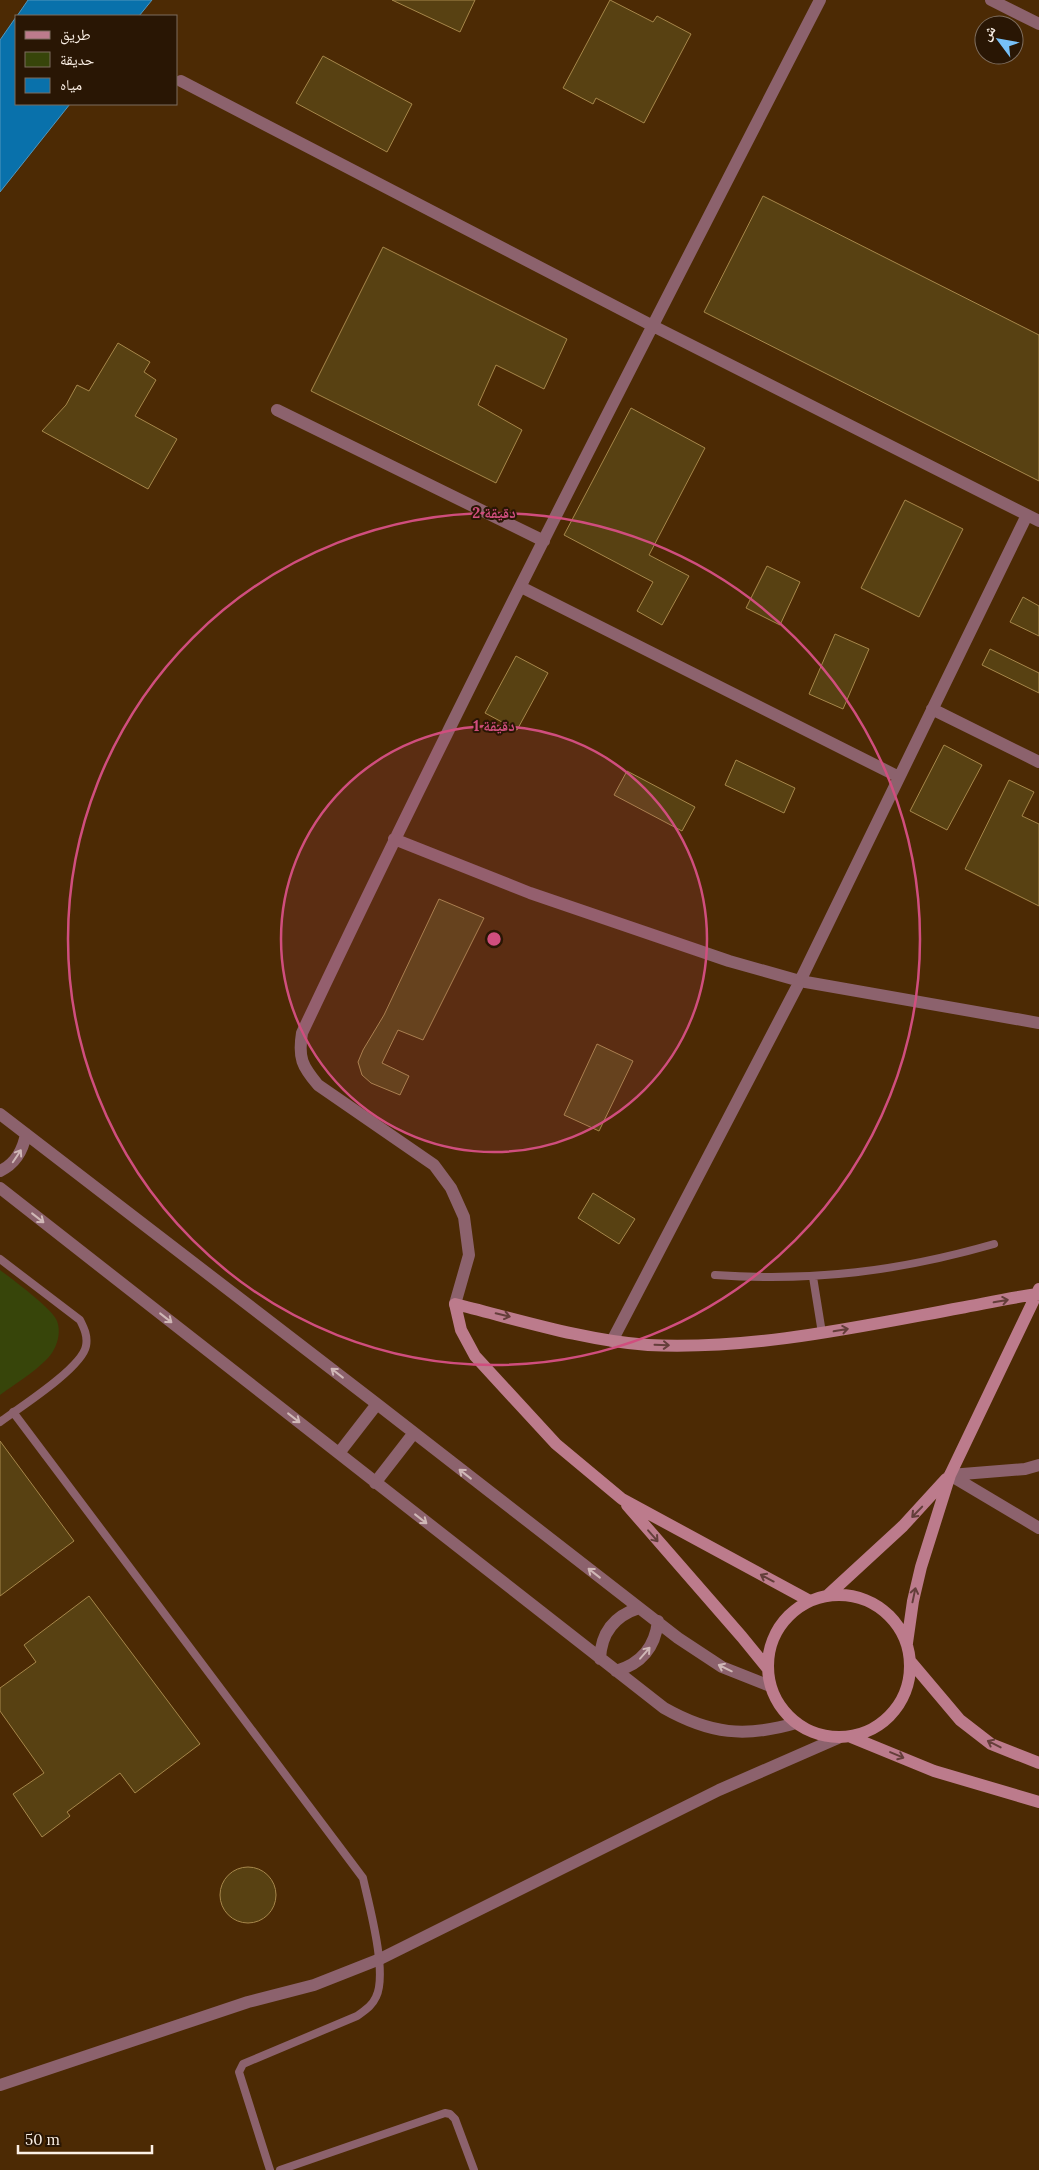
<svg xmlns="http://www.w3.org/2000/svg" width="1039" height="2170" font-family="Lora,'Noto Naskh Arabic',serif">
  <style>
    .green { fill: #37450a }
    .water { fill: #0971ab; stroke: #5297bd }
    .building { fill: #584112; stroke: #a6874b }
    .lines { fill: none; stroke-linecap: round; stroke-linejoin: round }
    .lane { stroke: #8c626d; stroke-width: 8 }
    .street { stroke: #8c626d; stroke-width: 12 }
    .secondary { stroke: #bc7b8c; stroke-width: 12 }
    .oneway { stroke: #cfb7b6 }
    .oneway2 { stroke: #643e3a }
    .ring { fill: none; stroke: #d04e7e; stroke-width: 2.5 }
    .centre { fill: #d04e7e; stroke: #291604; stroke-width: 2.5 }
    .ring-label { font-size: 15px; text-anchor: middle; font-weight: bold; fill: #d04e7e; stroke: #291604; stroke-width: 4; stroke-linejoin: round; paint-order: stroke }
  </style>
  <rect width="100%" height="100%" fill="#4c2a04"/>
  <path class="green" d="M 0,1270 C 12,1279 53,1309 57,1321 C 62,1334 56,1351 46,1360 C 33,1373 15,1384 0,1395 Z"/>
  <path class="water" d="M 28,0 L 152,0 L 139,16 L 17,16 Z
    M 16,17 L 16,104 L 70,104 L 0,192 L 0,40 Z"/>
  <path class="building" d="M 392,0 L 475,0 L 460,32 Z
    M 610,0 L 653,22 L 657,16 L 691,34 L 644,123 L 596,98 L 593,104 L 563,88 Z
    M 323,56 L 412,104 L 387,152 L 296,103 Z
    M 763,196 L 1039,335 L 1039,481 L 704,312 Z
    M 383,247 L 567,339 L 544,389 L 496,365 L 478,405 L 522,430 L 496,483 L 311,391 Z
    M 118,343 L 150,362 L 144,372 L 156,380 L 135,416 L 177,439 L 148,489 L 42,431 L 66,405 L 77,385 L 89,391 Z
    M 631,408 L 705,448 L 649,555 L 689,576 L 662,625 L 637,611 L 653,582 L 564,535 Z
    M 905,500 L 963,529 L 919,617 L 861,588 Z
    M 767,566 L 800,582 L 780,625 L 746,608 Z
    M 1023,597 L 1039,606 L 1039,636 L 1010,622 Z
    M 835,634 L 869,649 L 843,709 L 809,694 Z
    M 990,649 L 1039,673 L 1039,693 L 982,665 Z
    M 516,656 L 548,673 L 517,730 L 485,713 Z
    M 944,745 L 982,765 L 947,830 L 910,811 Z
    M 736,760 L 795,788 L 784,813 L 725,785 Z
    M 627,771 L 695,807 L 682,831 L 614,795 Z
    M 1009,780 L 1034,792 L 1022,816 L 1039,824 L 1039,906 L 965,869 Z
    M 439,899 L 484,918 L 423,1040 L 398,1030 L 382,1063 L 409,1076 L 400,1095 L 371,1083 L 362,1075 L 358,1062 L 363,1050 L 384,1015 Z
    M 597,1044 L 633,1061 L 599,1131 L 564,1115 Z
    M 593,1193 L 635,1219 L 619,1244 L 578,1218 Z
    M 0,1441 L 74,1541 L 0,1596 Z
    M 89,1596 L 200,1744 L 135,1793 L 120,1773 L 67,1812 L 70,1816 L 42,1837 L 13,1794 L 44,1773 L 0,1711 L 0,1688 L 36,1662 L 24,1645 Z
    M220 1895a28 28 0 1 1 56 0a28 28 0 1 1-56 0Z"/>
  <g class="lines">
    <path class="lane" d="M 0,1259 L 80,1320 C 84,1328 88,1336 86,1346 C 82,1368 19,1408 0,1422
      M 715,1275 C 813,1282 900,1271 994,1244
      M 813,1277 L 822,1333
      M 13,1412 L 363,1878 C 369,1905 388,1973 376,1997 C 372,2006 365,2010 357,2016 L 243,2064 L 239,2072 L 270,2170
      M 280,2170 L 445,2113 L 450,2114 L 455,2119 L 474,2170"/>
    <path class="street" d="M 991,0 L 1039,24
      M 181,81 L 653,326 L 1039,521
      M 277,410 L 544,541
      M 521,587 L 899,777
      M 932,709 L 1039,762
      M 394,839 L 530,893 L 729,961 L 800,981 L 1039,1023
      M 0,1114 L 377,1404 L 678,1638 L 722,1667 L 770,1686
      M 0,1171 C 15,1164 23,1150 26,1134
      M 0,1188 L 664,1708 C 710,1734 745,1738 796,1723
      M 455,1304 L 469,1255 L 464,1217 L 451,1188 L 434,1165 L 318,1085 C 302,1066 298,1058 302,1033 C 467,684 644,342 820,0
      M 612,1341 L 800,981 L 1027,515
      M 339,1453 L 377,1404
      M 950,1475 L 1039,1528
      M 950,1475 L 1025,1469 L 1039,1465
      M 375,1483 L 413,1434
      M 600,1659 C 601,1633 614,1616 639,1608
      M 616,1671 C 641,1664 655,1648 658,1621
      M 0,2085 L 248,2002 L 314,1985 L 380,1959 L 719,1790 L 838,1738"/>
    <path class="secondary" d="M 627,1505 L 742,1637 L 768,1669
      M768 1666a71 71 0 1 1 142 0a71 71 0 1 1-142 0Z
      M 827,1596 L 903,1526 L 946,1479
      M 810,1601 L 622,1499 L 556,1444 L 475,1356 L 461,1330 L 455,1304 C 516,1319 586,1341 648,1345 C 754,1350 857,1327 960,1308 C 987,1303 1013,1297 1039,1294
      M 907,1643 L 913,1601 L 921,1567 L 950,1475 L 1039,1289
      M 911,1662 L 960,1720 L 991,1744 L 1039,1763
      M 851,1737 L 934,1771 L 1039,1802"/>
  </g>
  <defs><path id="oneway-shaft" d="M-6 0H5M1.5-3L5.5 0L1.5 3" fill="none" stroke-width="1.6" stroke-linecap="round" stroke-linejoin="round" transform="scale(1.25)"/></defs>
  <g class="oneway">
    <use href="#oneway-shaft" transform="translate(17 1156) rotate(-56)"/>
    <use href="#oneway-shaft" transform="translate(38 1218) rotate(38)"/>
    <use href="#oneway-shaft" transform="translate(166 1318) rotate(38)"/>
    <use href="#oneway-shaft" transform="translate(337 1373) rotate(-142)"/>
    <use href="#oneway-shaft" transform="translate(294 1418) rotate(38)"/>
    <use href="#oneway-shaft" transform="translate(465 1474) rotate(-142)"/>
    <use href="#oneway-shaft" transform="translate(421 1519) rotate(38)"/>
    <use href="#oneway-shaft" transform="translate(594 1573) rotate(-142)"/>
    <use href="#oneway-shaft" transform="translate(645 1653) rotate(-49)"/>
    <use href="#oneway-shaft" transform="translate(725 1668) rotate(-154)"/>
  </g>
  <g class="oneway2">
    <use href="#oneway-shaft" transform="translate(1001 1301) rotate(-10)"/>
    <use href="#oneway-shaft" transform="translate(503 1315) rotate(13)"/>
    <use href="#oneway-shaft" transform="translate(841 1330) rotate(-10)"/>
    <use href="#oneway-shaft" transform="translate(662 1345) rotate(2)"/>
    <use href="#oneway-shaft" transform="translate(917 1512) rotate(134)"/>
    <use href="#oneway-shaft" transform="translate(653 1536) rotate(49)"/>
    <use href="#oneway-shaft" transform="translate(767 1578) rotate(-152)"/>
    <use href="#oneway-shaft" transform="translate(914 1595) rotate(-78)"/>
    <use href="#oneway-shaft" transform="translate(994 1744) rotate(-153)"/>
    <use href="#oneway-shaft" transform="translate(897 1755) rotate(23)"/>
  </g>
  <circle cx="494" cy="939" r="213" fill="#d04e7e" fill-opacity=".12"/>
  <g class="ring">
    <circle cx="494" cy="939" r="213"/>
    <circle cx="494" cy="939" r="426"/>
  </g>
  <circle cx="494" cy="939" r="8" class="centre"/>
  <g class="ring-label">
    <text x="494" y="518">2 دقيقة</text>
    <text x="494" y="731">1 دقيقة</text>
  </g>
  <rect x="15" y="15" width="162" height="90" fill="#291604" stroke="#7d6d5e"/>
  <rect x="25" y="31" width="25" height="8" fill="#bc7b8c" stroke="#7d6d5e"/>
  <text x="60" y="40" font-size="15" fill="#fbf0e6">طريق</text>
  <rect x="25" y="52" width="25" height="15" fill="#37450a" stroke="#7d6d5e"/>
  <text x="60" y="65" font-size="15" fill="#fbf0e6">حديقة</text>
  <rect x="25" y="78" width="25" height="15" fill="#0971ab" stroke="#7d6d5e"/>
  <text x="60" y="90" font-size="15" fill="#fbf0e6">مياه</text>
  <g transform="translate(999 40) rotate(302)"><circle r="24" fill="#291604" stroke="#7d6d5e"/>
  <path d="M0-4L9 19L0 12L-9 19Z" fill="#77c0f7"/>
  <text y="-8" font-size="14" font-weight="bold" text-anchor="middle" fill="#fbf0e6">ش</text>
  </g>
  <path d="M18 2145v8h134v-8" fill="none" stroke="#fbf0e6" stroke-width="2.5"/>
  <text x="25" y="2145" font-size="15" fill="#fbf0e6" stroke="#291604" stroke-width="4" paint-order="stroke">50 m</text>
</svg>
